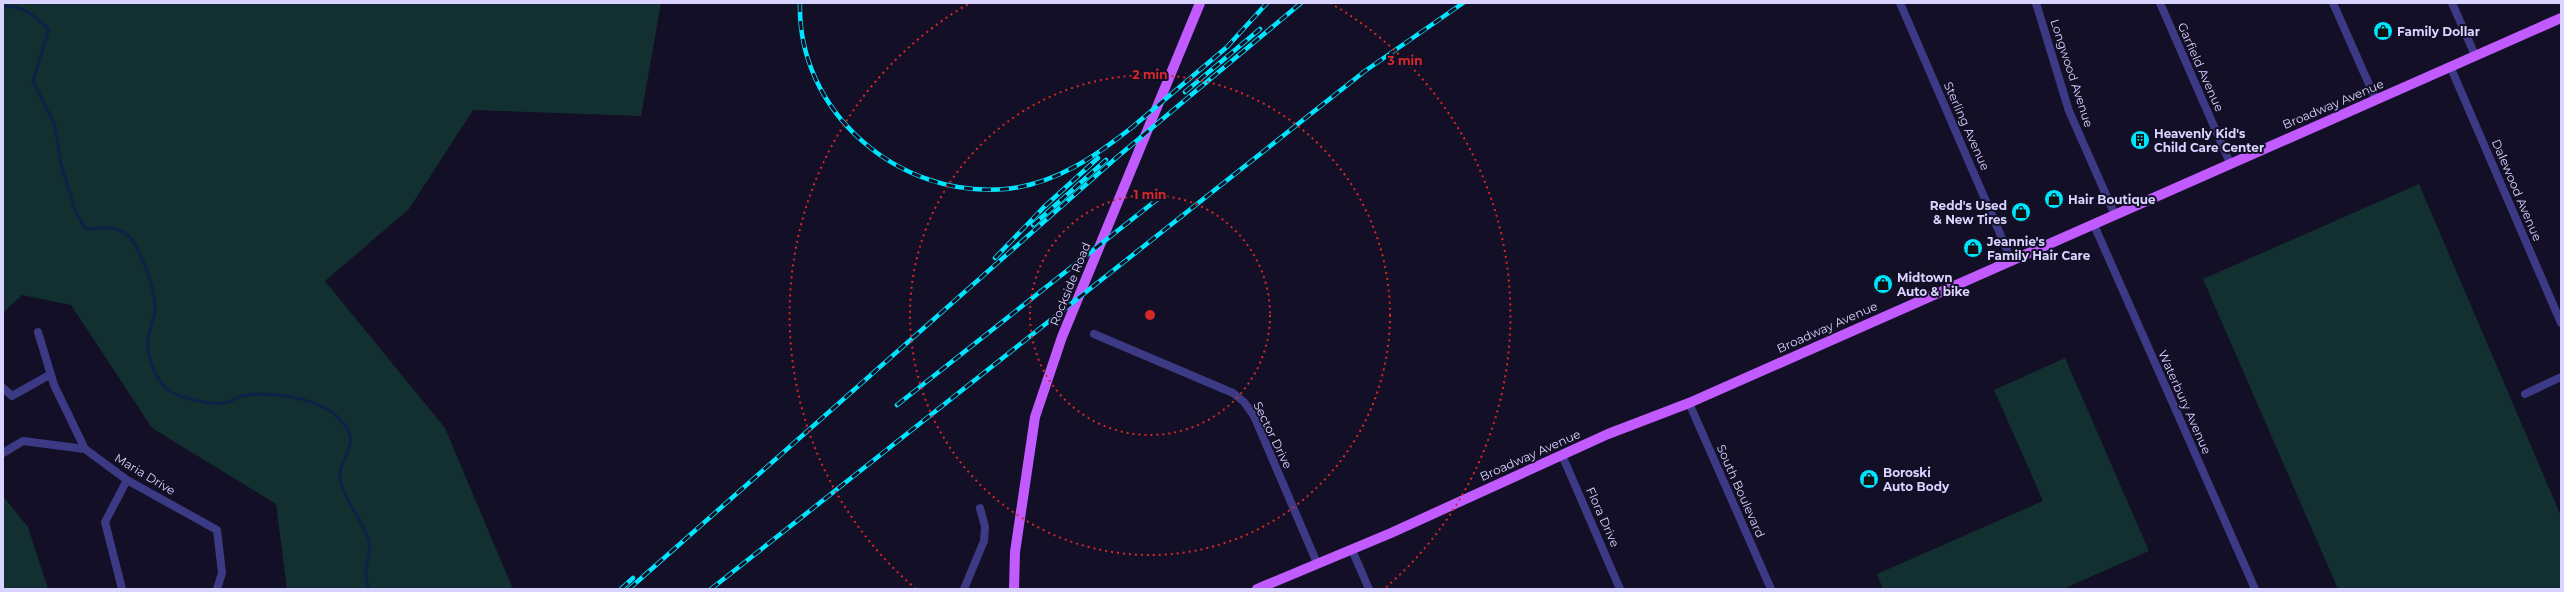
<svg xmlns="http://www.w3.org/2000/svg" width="2564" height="592" font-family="Montserrat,sans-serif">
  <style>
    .green { fill: #12302f }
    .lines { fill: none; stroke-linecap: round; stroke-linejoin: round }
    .stream { stroke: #0c2248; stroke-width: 3 }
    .minor { stroke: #3d3a85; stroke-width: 8 }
    .primary { stroke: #c25bff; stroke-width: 10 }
    .rail-casing { stroke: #00e5ff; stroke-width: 4.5 }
    .rail { stroke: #130f26; stroke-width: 3; stroke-dasharray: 9; stroke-linecap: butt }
    .ring { fill: none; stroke: #d62828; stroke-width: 2; stroke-dasharray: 2 4 }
    .labels { text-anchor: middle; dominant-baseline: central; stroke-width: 4; stroke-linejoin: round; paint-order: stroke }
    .poi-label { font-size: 12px; font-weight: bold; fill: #d9d4ff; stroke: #130f26; text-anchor: start }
    .street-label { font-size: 12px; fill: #d9d4ff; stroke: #130f26 }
    .centre { fill: #d62828; stroke: #130f26; stroke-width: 2 }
    .ring-label { font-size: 12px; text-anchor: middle; font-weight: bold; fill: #d62828; stroke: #130f26; stroke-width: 4; stroke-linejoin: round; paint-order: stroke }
  </style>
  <rect width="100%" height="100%" fill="#130f26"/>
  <path class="green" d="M 3,3 L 661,3 L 641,116 L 473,110 L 409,209 L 325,281 L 445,428 L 513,589 L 287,589 L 276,504 L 152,428 L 71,305 L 22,295 L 3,313 Z
    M 2419,184 L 2561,516 L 2561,589 L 2338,589 L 2203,279 Z
    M 2065,358 L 2149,551 L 2063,589 L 1883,589 L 1877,574 L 2043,501 L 1994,390 Z
    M 3,496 L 28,527 L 48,589 L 3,589 Z"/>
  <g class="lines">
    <path class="stream" d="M 3,6 C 22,5 35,16 49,29 L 33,81 L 55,126 L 61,164 L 76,213 L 86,229 C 99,228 113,226 125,233 C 140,243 156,292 155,310 C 154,320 149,329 148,339 C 146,355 155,378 167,389 C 177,398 211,405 225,403 C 232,402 239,395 247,395 C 277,392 325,398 345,425 C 361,446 337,460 340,479 C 344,502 363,519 369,542 C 372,554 361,571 369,589"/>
    <path class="minor" d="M 1900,3 L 2011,259
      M 2036,3 L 2069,111 L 2115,215
      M 2160,3 L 2230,163
      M 2333,3 L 2376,100
      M 2452,3 L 2475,55
      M 2450,66 L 2561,323
      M 2094,225 L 2255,589
      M 38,332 L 54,385 L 85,449
      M 1094,334 L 1233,393 L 1244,402 L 1254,416 L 1317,563
      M 3,388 L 12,396 L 51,374
      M 2525,394 L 2561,377
      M 1689,403 L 1771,589
      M 3,453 L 23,441 L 85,449 L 127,480 L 217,530 L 222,573 L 217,589
      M 1562,455 L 1620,589
      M 1352,550 L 1369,589
      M 122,589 L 105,522 L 127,480
      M 964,589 L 984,541 L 985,527 L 980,508"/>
    <path class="primary" d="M 1014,589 L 1015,552 L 1035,417 L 1062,337 L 1200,3
      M 1257,589 L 1391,533 L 1608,434 L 1689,403 L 2561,18"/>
    <defs>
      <path id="rail" d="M 800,3 C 797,112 899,199 1006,189 C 1056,184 1096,156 1135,125
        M 1185,92 L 1260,29
        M 1130,129 L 1227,47 L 1267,3
        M 1033,225 L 1106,160
        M 995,258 L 1044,207 L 1098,158
        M 897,405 L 1159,198
        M 621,589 L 633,578
        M 629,589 L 1116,158 L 1301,3
        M 711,589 L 1365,71 L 1463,3"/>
    </defs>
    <use href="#rail" class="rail-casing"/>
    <use href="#rail" class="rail"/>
  </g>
  <g class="ring">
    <circle cx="1150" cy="315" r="120"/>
    <circle cx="1150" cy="315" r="240"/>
    <path d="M916 589A360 360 0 0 1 970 3M1330 3A360 360 0 0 1 1384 589"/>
  </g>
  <defs>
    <symbol id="shop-disc" viewBox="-11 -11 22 22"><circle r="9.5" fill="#00e5ff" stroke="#130f26"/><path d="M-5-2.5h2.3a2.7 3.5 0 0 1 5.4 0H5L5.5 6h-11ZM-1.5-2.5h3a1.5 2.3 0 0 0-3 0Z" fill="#111"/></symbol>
    <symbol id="building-disc" viewBox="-11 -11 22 22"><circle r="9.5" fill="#00e5ff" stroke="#130f26"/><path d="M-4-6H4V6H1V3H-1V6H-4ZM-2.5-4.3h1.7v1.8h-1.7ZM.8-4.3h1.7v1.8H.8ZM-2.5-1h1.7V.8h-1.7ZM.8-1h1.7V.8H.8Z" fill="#111"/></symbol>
  </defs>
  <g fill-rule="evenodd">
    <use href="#shop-disc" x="2372" y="20" width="22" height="22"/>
    <use href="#building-disc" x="2129" y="129" width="22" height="22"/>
    <use href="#shop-disc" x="2043" y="188" width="22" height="22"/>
    <use href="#shop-disc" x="2010" y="201" width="22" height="22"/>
    <use href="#shop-disc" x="1962" y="237" width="22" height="22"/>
    <use href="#shop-disc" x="1872" y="273" width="22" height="22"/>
    <use href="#shop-disc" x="1858" y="468" width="22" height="22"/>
  </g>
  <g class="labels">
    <g class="poi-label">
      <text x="2397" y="31">Family Dollar</text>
      <text x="2154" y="133">Heavenly Kid's<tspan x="2154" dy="14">Child Care Center</tspan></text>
      <text x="2068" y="199">Hair Boutique</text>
      <text x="2007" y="205" text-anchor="end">Redd's Used<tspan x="2007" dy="14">&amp; New Tires</tspan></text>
      <text x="1987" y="241">Jeannie's<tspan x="1987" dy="14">Family Hair Care</tspan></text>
      <text x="1897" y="277">Midtown<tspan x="1897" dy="14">Auto &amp; bike</tspan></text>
      <text x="1883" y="472">Boroski<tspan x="1883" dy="14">Auto Body</tspan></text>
    </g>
    <g class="street-label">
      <text transform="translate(2201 67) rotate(66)">Garfield Avenue</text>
      <text transform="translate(2072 73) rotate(72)">Longwood Avenue</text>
      <text transform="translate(2333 104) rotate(-23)">Broadway Avenue</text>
      <text transform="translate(1967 126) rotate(66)">Sterling Avenue</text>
      <text transform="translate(2517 190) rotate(67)">Dalewood Avenue</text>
      <text transform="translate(1070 284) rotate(-68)">Rockside Road</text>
      <text transform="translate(1827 327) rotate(-24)">Broadway Avenue</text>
      <text transform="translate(2185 402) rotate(66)">Waterbury Avenue</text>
      <text transform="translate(1273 435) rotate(64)">Sector Drive</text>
      <text transform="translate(1530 455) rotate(-24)">Broadway Avenue</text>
      <text transform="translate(145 474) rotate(31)">Maria Drive</text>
      <text transform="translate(1741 491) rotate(66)">South Boulevard</text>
      <text transform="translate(1603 517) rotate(66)">Flora Drive</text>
    </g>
  </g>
  <circle cx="1150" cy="315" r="6" class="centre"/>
  <g class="ring-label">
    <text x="1405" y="65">3 min</text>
    <text x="1150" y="79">2 min</text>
    <text x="1150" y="199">1 min</text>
  </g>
  <rect width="2564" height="592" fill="none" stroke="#d9d4ff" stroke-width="8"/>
</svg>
